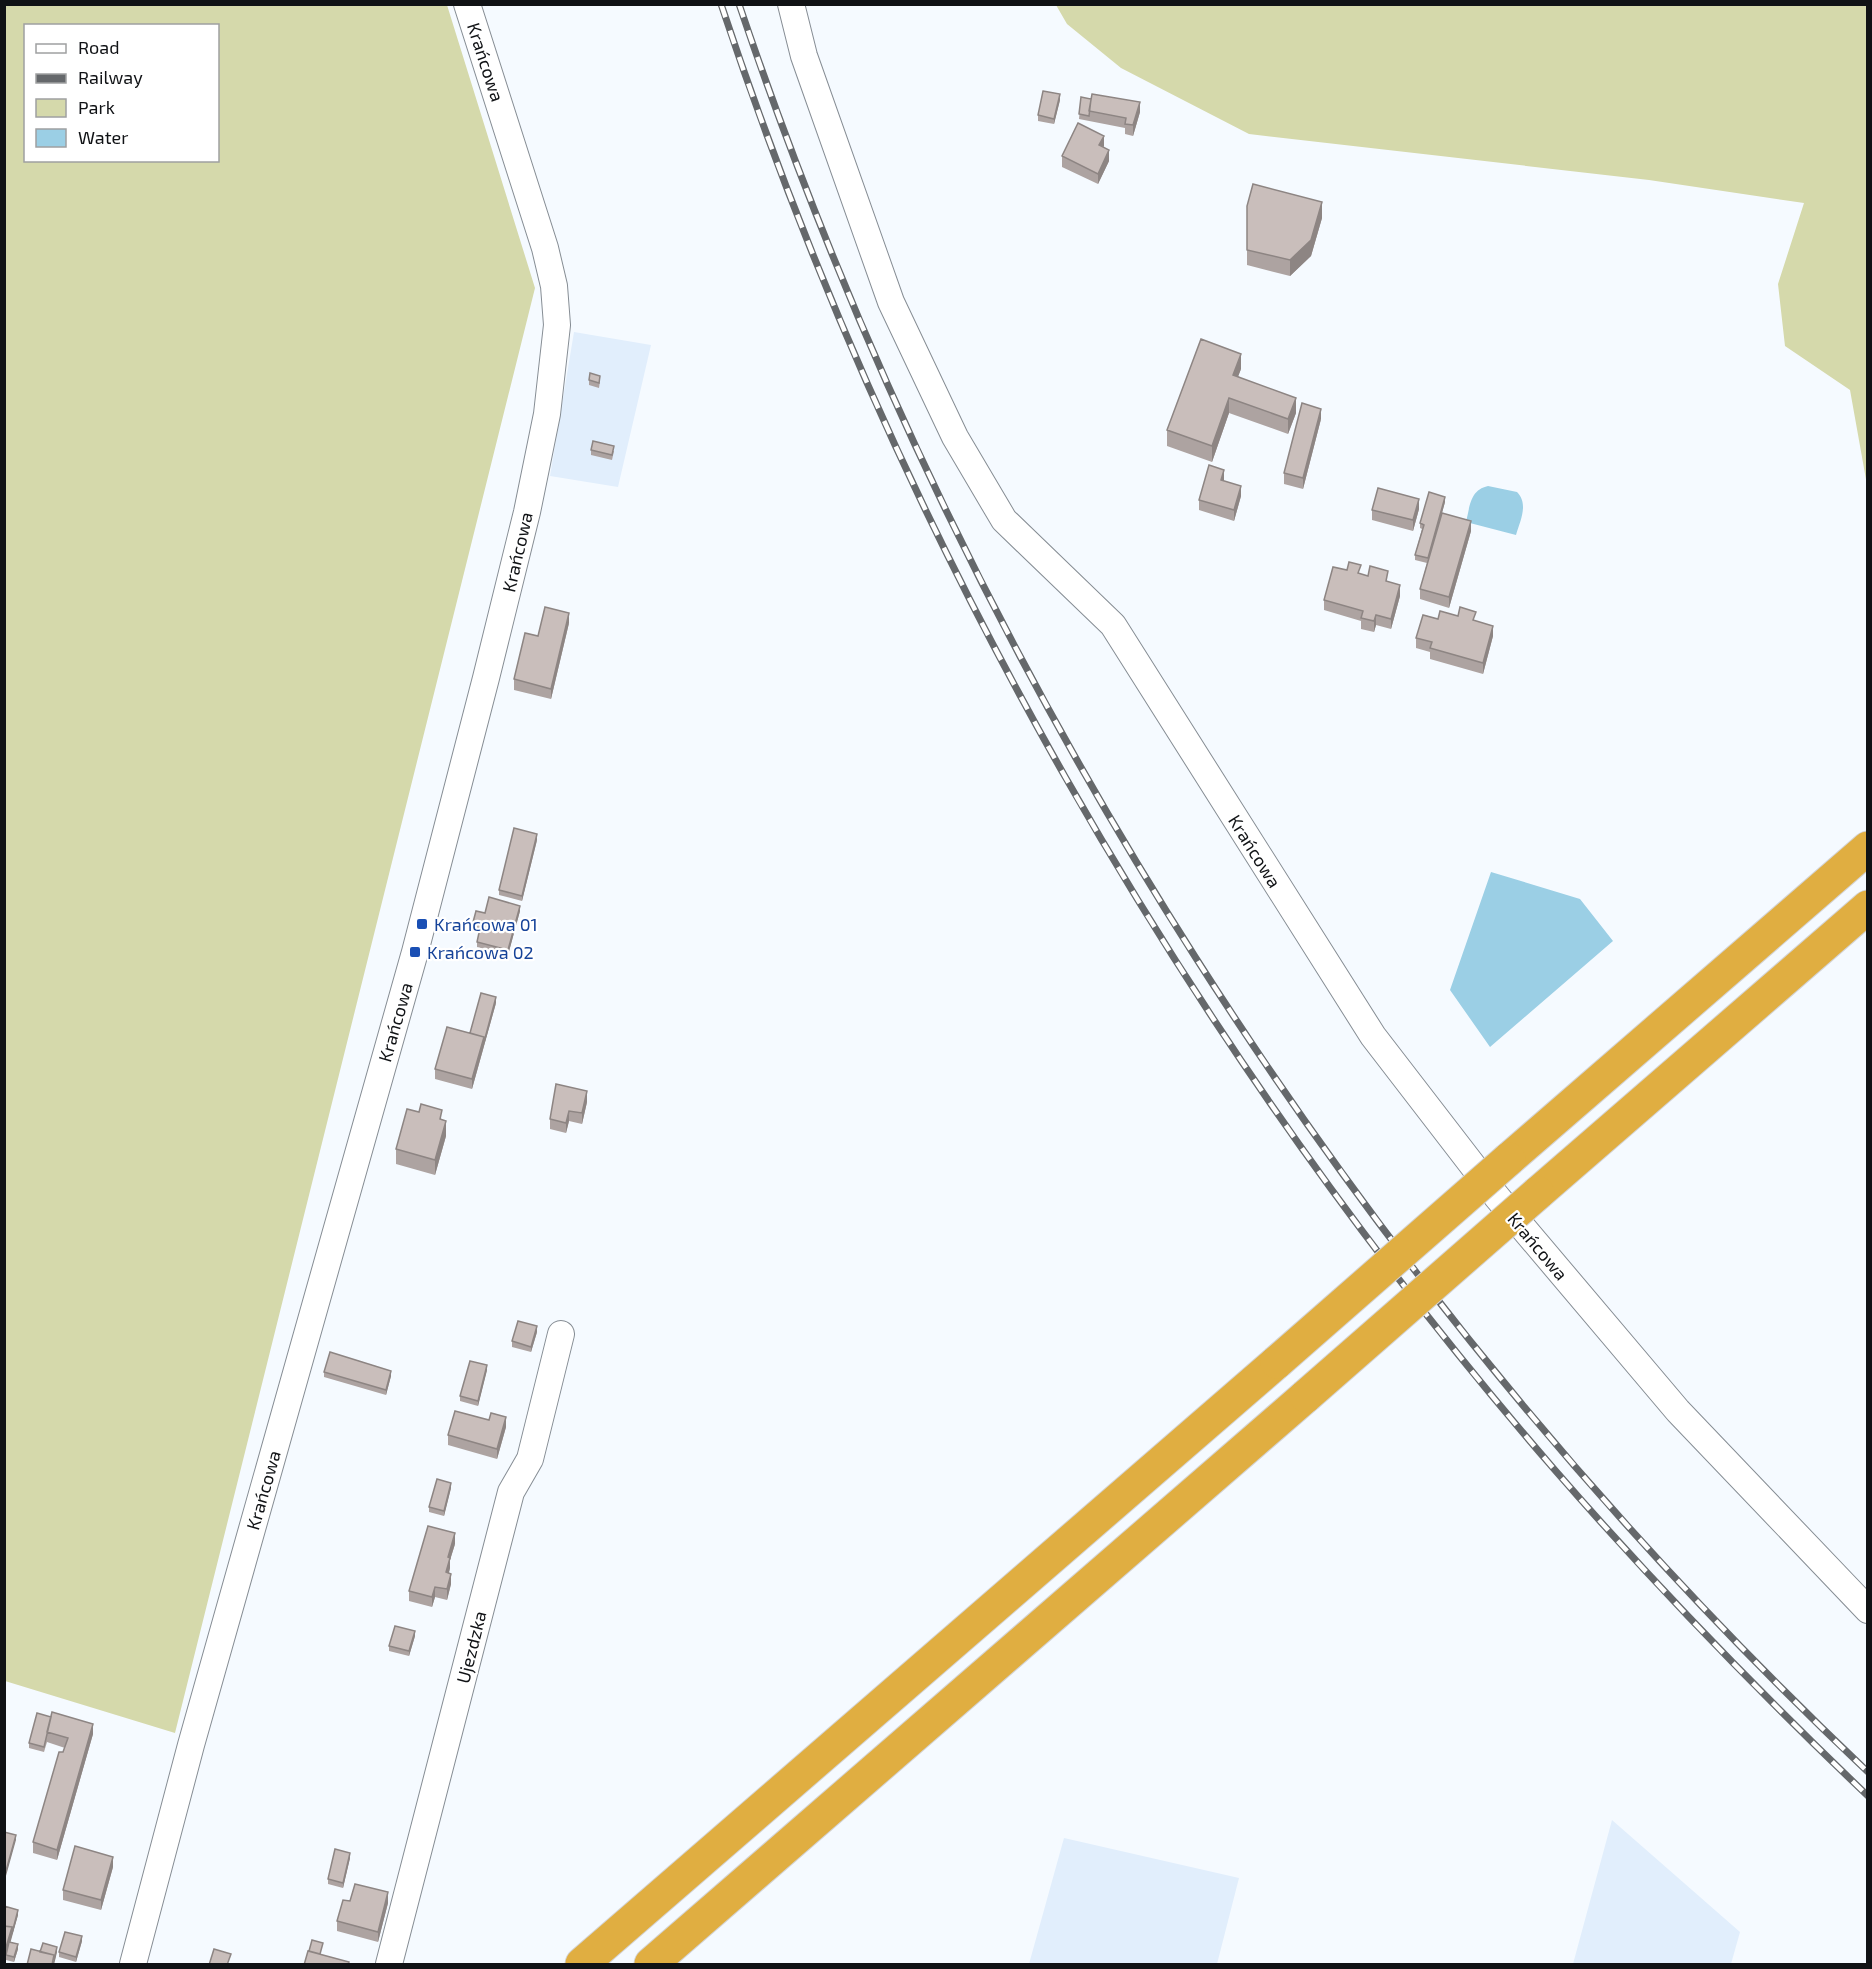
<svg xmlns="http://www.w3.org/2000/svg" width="1872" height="1969" font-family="'Exo 2',sans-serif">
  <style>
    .built { fill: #e1eefc }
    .green { fill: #d5d9ab; fill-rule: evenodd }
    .water { fill: #9bcfe5 }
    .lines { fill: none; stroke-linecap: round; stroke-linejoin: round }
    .street-casing { stroke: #868d94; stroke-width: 28 }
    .highway-casing { stroke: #d4d4d5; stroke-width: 35 }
    .street { stroke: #fff; stroke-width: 26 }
    .highway { stroke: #e0ae41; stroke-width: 33 }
    .rail-casing { stroke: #65686b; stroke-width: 7 }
    .rail { stroke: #fff; stroke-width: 4.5; stroke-dasharray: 14; stroke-linecap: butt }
    .highway-bridge-casing { stroke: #d4d4d5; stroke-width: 35; stroke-linecap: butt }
    .highway-bridge { stroke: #e0ae41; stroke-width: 33 }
    .wall { fill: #ada3a1 }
    .shaded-wall { fill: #8d8583 }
    .building { fill: #c9bebb; stroke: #8d8583; stroke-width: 1.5 }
    .transit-dot { fill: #1a4fb4; stroke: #fff; stroke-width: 2 }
    .labels { text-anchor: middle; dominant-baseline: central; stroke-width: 4.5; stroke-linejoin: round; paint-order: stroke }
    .street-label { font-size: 18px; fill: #101215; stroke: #fff }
    .transit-label { font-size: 18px; fill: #164399; stroke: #fff; text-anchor: start }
  </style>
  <rect width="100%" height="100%" fill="#f5faff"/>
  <path class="built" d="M 574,332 L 651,345 L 618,487 L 550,476 Z
    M 1612,1820 L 1740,1932 L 1731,1964 L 1573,1964 Z
    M 1064,1838 L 1239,1878 L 1217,1964 L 1029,1964 Z"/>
  <path class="green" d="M 4,5 L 447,5 L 535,288 L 175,1733 L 5,1681 ZM 26,26 L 218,26 L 218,160 L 26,160 Z
    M 1056,5 L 1867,5 L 1867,485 L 1850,390 L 1785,346 L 1778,284 L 1804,203 L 1649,180 L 1249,134 L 1121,68 L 1067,24 Z"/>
  <path class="water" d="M 1488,486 L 1517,492 C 1529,504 1520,521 1516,535 L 1466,522 C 1470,506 1470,490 1488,486 Z
    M 1491,872 L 1580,899 L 1613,941 L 1490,1047 L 1450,990 Z"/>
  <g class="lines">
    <defs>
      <path id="street" d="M 791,4 L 804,56 L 891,302 L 955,437 L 1004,520 L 1113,625 L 1373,1036 L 1497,1197 L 1678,1411 L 1868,1610
        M 133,1964 L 191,1745 L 415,952 L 486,678 L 527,512 L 547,414 L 557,325 L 554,286 L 545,248 L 467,4
        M 389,1964 L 511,1492 L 530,1459 L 561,1334"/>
      <path id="highway" d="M 1509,1159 L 1868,848
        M 1538,1193 L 1868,907
        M 582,1964 L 1277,1362
        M 651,1964 L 1306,1396"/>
    </defs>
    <use href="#street" class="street-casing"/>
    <use href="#highway" class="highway-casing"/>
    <use href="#street" class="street"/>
    <use href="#highway" class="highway"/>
    <defs>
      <path id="rail" d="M 721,4 C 899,540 1184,1042 1554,1469 C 1653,1583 1758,1691 1868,1796
        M 739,4 C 966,675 1353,1286 1868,1772"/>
    </defs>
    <use href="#rail" class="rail-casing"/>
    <use href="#rail" class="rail"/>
    <defs>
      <path id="highway-bridge" d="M 1277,1362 L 1509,1159
        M 1306,1396 L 1538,1193"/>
    </defs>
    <use href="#highway-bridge" class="highway-bridge-casing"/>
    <use href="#highway-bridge" class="highway-bridge"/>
  </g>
  <path class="wall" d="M 1081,97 L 1140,112 L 1133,136 L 1125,134 L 1125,128 L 1079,119 Z
    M 1060,100 L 1054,124 L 1038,121 L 1038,115 Z
    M 1104,146 L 1103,147 L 1109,161 L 1098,184 L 1062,167 L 1062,156 Z
    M 1247,206 L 1322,218 L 1311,256 L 1290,276 L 1247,265 Z
    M 1241,369 L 1238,376 L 1296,413 L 1288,434 L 1229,413 L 1212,462 L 1167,446 L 1167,430 Z
    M 589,380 L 600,381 L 599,388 L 589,385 Z
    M 1321,419 L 1303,489 L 1284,484 L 1284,473 Z
    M 591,450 L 614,451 L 612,460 L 591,455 Z
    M 1224,481 L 1241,496 L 1234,521 L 1199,510 L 1199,500 Z
    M 1445,502 L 1442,513 L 1471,531 L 1449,608 L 1420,599 L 1420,589 L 1427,563 L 1415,560 L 1415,555 L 1422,529 L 1420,528 L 1420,523 Z
    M 1419,509 L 1413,531 L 1372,520 L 1372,510 Z
    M 1361,574 L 1388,582 L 1400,596 L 1391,629 L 1376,625 L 1374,632 L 1361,629 L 1361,621 L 1324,610 L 1324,600 Z
    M 1438,619 L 1476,621 L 1493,636 L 1483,674 L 1430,659 L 1430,652 L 1416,648 L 1416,638 Z
    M 569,623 L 551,699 L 514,690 L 514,679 Z
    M 537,840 L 522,901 L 499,895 L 499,890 Z
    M 520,911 L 508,955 L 477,947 L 477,942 L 479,933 L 472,931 L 472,926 L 485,913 Z
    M 496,1003 L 472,1089 L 435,1079 L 435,1069 L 470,1033 Z
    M 587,1102 L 582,1124 L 569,1121 L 566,1133 L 550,1129 L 550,1119 Z
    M 442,1120 L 446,1136 L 435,1175 L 396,1164 L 396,1149 Z
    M 537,1332 L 531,1352 L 512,1347 L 512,1341 Z
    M 487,1370 L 478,1406 L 460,1401 L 460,1396 Z
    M 324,1372 L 391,1376 L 386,1395 L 324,1377 Z
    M 506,1427 L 497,1459 L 448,1445 L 448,1435 Z
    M 451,1488 L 444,1516 L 429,1512 L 429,1507 Z
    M 455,1544 L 450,1560 L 450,1568 L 449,1573 L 451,1584 L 447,1600 L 435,1597 L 432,1607 L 409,1601 L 409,1591 Z
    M 415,1636 L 409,1656 L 389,1651 L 389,1646 Z
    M 37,1713 L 93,1734 L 57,1860 L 33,1853 L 33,1842 L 65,1748 L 47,1742 L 44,1752 L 29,1748 L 29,1743 Z
    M 350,1858 L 343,1888 L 328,1884 L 328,1879 Z
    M 113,1867 L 101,1910 L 63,1900 L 63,1890 Z
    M 350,1901 L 388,1903 L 378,1942 L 337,1931 L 337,1921 Z
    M 4,1906 L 18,1915 L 10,1942 L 18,1949 L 14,1962 L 6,1960 L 4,1964 Z
    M 82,1941 L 76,1962 L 59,1957 L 59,1952 Z"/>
  <path class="shaded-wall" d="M 1060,94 L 1060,100 L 1054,124 L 1054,119 Z
    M 1140,102 L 1140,112 L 1133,136 L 1133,125 Z
    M 1104,136 L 1104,146 L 1099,155 L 1099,145 Z
    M 1109,150 L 1109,161 L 1098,184 L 1098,174 Z
    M 1322,202 L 1322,218 L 1311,256 L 1290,276 L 1290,260 Z
    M 1241,354 L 1241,369 L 1233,390 L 1233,375 Z
    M 1229,398 L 1229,413 L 1212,462 L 1212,446 Z
    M 1296,398 L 1296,413 L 1288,434 L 1288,419 Z
    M 1321,409 L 1321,419 L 1303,489 L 1303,478 Z
    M 1224,470 L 1224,480 L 1221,491 L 1221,480 Z
    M 1241,486 L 1241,496 L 1234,521 L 1234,510 Z
    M 1445,497 L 1445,502 L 1428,563 Z
    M 1419,499 L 1419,509 L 1413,531 L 1413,520 Z
    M 1471,521 L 1471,531 L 1449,608 L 1449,597 Z
    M 1400,585 L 1400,596 L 1391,629 L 1391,619 Z
    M 569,613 L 569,623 L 551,699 L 551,689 Z
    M 1376,615 L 1376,625 L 1374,632 L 1374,621 Z
    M 1493,626 L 1493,636 L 1483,674 L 1483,663 Z
    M 537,834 L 537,840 L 522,901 L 522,896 Z
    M 520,906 L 520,911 L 508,955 L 508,950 Z
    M 496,997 L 496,1003 L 472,1089 L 472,1079 Z
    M 587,1091 L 587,1102 L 582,1124 L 582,1113 Z
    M 569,1111 L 569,1121 L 566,1133 L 566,1123 Z
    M 446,1121 L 446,1136 L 435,1175 L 435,1160 Z
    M 537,1326 L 537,1332 L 531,1352 L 531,1347 Z
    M 487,1365 L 487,1370 L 478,1406 L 478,1401 Z
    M 391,1371 L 391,1376 L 386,1395 L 386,1390 Z
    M 506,1417 L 506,1427 L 497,1459 L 497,1449 Z
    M 451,1483 L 451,1488 L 444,1516 L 444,1511 Z
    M 455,1533 L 455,1544 L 450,1560 L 450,1568 L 446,1583 L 446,1572 L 448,1557 Z
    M 451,1574 L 451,1584 L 447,1600 L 447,1589 Z
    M 435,1587 L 435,1597 L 432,1607 L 432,1597 Z
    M 415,1631 L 415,1636 L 409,1656 L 409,1651 Z
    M 93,1724 L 93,1734 L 57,1860 L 57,1850 Z
    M 16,1835 L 16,1840 L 4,1883 L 4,1878 Z
    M 350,1853 L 350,1858 L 343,1888 L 343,1883 Z
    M 113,1857 L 113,1867 L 101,1910 L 101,1900 Z
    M 388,1892 L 388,1903 L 378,1942 L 378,1932 Z
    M 18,1910 L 18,1915 L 7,1955 L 6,1955 L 4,1964 L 4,1954 L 12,1927 Z
    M 82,1936 L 82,1941 L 76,1962 L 76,1957 Z
    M 18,1944 L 18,1949 L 14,1962 L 14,1957 Z
    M 57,1947 L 57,1952 L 54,1965 L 52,1965 Z"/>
  <path class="building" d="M 1043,91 L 1060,94 L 1054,119 L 1038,115 Z
    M 1092,94 L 1140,102 L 1133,125 L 1125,124 L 1126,118 L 1089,111 Z
    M 1081,97 L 1091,99 L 1089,116 L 1079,114 Z
    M 1078,123 L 1104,136 L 1099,145 L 1109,150 L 1098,174 L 1062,156 Z
    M 1253,184 L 1322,202 L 1311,240 L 1290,260 L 1247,250 L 1247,206 Z
    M 1201,339 L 1241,354 L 1233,375 L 1296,398 L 1288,419 L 1229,398 L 1212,446 L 1167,430 Z
    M 590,373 L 600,376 L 599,383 L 589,380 Z
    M 1302,403 L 1321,409 L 1303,478 L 1284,473 Z
    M 593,441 L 614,446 L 612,455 L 591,450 Z
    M 1209,465 L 1224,470 L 1221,480 L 1241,486 L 1234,510 L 1199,500 Z
    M 1378,488 L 1419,499 L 1413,520 L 1372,510 Z
    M 1429,492 L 1445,497 L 1428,558 L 1415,555 L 1424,525 L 1420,523 Z
    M 1442,513 L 1471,521 L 1449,597 L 1420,589 Z
    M 1349,562 L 1361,565 L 1358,573 L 1368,576 L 1370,566 L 1388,571 L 1386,581 L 1400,585 L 1391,619 L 1376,615 L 1374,621 L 1361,618 L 1363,611 L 1324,600 L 1333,567 L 1347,570 Z
    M 545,607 L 569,613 L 551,689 L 514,679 L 525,633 L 538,636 Z
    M 1460,607 L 1476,612 L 1473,620 L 1493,626 L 1483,663 L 1430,648 L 1432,642 L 1416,638 L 1423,615 L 1438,619 L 1440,611 L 1458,616 Z
    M 514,828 L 537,834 L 522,896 L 499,890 Z
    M 489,897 L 520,906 L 508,950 L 477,942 L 480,928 L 472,926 L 476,911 L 485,913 Z
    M 481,993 L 496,997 L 484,1042 L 484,1037 L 470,1033 Z
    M 447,1027 L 484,1037 L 472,1079 L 435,1069 Z
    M 556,1084 L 587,1091 L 582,1113 L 569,1111 L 566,1123 L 550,1119 Z
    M 421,1104 L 442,1110 L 440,1119 L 446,1121 L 435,1160 L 396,1149 L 407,1109 L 419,1112 Z
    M 518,1321 L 537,1326 L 531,1347 L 512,1341 Z
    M 330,1352 L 391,1371 L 386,1390 L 324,1372 Z
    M 470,1361 L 487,1365 L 478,1401 L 460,1396 Z
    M 455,1411 L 489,1420 L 491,1413 L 506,1417 L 497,1449 L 448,1435 Z
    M 437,1479 L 451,1483 L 444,1511 L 429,1507 Z
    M 428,1526 L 455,1533 L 448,1557 L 450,1558 L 446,1572 L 451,1574 L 447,1589 L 435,1587 L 432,1597 L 409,1591 Z
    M 395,1626 L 415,1631 L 409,1651 L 389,1646 Z
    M 52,1712 L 93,1724 L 57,1850 L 33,1842 L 59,1752 L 63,1752 L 68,1738 L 47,1732 Z
    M 37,1713 L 51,1717 L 44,1747 L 29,1743 Z
    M 4,1832 L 16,1835 L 4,1878 Z
    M 75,1846 L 113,1857 L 101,1900 L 63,1890 Z
    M 335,1849 L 350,1853 L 343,1883 L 328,1879 Z
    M 355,1884 L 388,1892 L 378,1932 L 337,1921 L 343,1900 L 350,1901 Z
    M 4,1906 L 18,1910 L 12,1933 L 12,1927 L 4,1926 Z
    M 4,1926 L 12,1927 L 4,1954 Z
    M 65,1932 L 82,1936 L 76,1957 L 59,1952 Z
    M 312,1940 L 323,1943 L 320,1954 L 309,1951 Z
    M 9,1942 L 18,1944 L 14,1957 L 6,1955 Z
    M 43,1943 L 57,1947 L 54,1960 L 54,1955 L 40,1952 Z
    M 31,1949 L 54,1955 L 52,1965 L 27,1965 Z
    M 214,1949 L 231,1954 L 227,1965 L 209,1965 Z
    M 308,1951 L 349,1962 L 348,1965 L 304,1965 Z"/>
  <g class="transit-dot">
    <rect x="416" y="918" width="12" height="12" rx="3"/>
    <rect x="409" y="946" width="12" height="12" rx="3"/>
  </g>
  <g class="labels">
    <g class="street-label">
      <text transform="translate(486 62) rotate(72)">Krańcowa</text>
      <text transform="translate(517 552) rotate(-77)">Krańcowa</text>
      <text transform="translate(1255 851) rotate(58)">Krańcowa</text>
      <text transform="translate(395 1022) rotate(-74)">Krańcowa</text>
      <text transform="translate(1538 1246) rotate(50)">Krańcowa</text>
      <text transform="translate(263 1490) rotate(-74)">Krańcowa</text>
      <text transform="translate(471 1647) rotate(-76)">Ujezdzka</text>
    </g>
    <g class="transit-label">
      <text x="434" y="924">Krańcowa 01</text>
      <text x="427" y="952">Krańcowa 02</text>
    </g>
  </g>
  <rect width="1872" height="1969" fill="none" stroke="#101215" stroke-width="12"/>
  <rect x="24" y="24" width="195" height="138" fill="#ffffff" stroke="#9fa0a1" stroke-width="1.5"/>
  <rect x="36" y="44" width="30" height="9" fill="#ffffff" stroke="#9fa0a1" stroke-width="1.5"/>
  <text x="78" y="54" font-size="18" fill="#101215">Road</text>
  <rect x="36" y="74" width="30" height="9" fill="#65686b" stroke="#9fa0a1" stroke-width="1.5"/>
  <text x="78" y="84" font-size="18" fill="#101215">Railway</text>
  <rect x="36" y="99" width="30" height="18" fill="#d5d9ab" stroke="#9fa0a1" stroke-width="1.5"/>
  <text x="78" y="114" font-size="18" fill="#101215">Park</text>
  <rect x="36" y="129" width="30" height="18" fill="#9bcfe5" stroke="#9fa0a1" stroke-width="1.5"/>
  <text x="78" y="144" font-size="18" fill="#101215">Water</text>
</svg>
